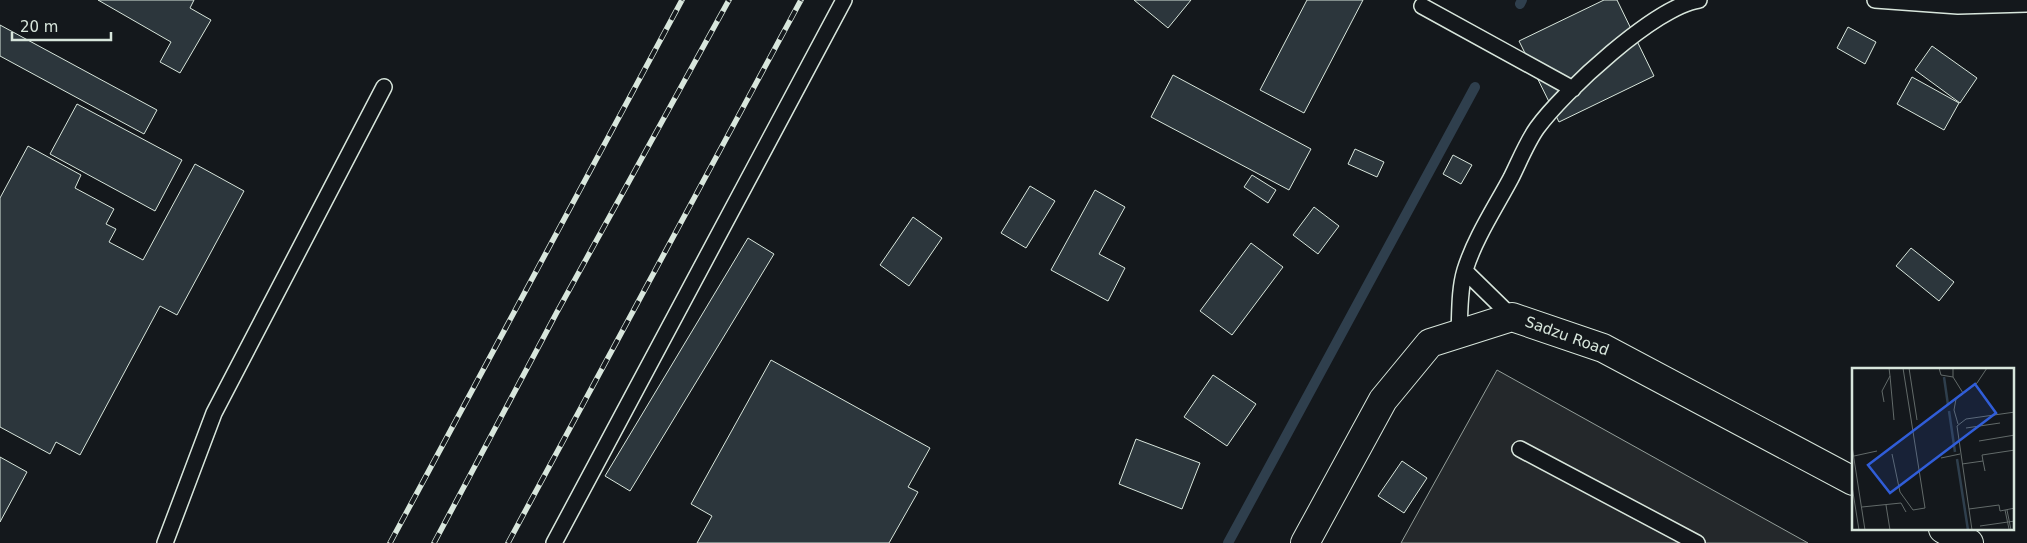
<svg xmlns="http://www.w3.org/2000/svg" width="2027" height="543" font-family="'DejaVu Sans',sans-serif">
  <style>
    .parking { fill: #24282b; stroke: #939e99 }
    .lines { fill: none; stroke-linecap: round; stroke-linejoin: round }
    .stream { stroke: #2f3f4d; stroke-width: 10 }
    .building { fill: #2c363c; stroke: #d8e6dc }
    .lane-casing { stroke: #d8e6dc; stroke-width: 18 }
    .street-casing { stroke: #d8e6dc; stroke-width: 30 }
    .lane { stroke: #14181c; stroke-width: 15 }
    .street { stroke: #14181c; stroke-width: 28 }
    .rail-casing { stroke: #d8e6dc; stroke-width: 5.5 }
    .rail { stroke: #14181c; stroke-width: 4; stroke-dasharray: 11; stroke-linecap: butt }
    .labels { text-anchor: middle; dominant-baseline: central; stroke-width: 4; stroke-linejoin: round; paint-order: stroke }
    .street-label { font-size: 15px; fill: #d8e6dc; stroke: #14181c }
    .inset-river { fill: none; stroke: #2f3f4d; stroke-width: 2.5 }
    .inset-road { fill: none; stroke: #626a69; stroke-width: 1 }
    .view { fill: #305dd8; fill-opacity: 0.15; stroke: #305dd8; stroke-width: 2.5 }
    .inset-edge { fill: none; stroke: #d8e6dc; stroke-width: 2.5 }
  </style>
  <rect width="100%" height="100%" fill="#14181c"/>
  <path class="parking" d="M 1497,370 L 1808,543 L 1401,543 Z"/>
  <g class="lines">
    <path class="stream" d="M 1520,4 L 1522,0
      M 1228,543 L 1475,87"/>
  </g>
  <path class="building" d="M 98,0 L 194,0 L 190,8 L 211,20 L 180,73 L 160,62 L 171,42 Z
    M 1134,0 L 1191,0 L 1168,28 Z
    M 1307,0 L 1363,0 L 1304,113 L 1260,90 Z
    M 1604,0 L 1617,0 L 1654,76 L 1559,122 L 1519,41 Z
    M 0,25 L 157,110 L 144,134 L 0,56 Z
    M 1848,27 L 1876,42 L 1865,64 L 1837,48 Z
    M 1932,46 L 1977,78 L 1960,103 L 1915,70 Z
    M 1173,75 L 1311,149 L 1289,190 L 1151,117 Z
    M 1912,77 L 1959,103 L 1944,130 L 1897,104 Z
    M 77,104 L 182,160 L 155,211 L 50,154 Z
    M 28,146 L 81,175 L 75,188 L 114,209 L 106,224 L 116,229 L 109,242 L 143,260 L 195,164 L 244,191 L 177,315 L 160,306 L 80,455 L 56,442 L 50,454 L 0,427 L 0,198 Z
    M 1355,149 L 1384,162 L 1377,177 L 1348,164 Z
    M 1453,155 L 1472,165 L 1461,184 L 1443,174 Z
    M 1252,175 L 1276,190 L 1268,203 L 1244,187 Z
    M 1030,186 L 1055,201 L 1026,248 L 1001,233 Z
    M 1095,190 L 1125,207 L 1099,254 L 1125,268 L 1108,301 L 1051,270 Z
    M 1314,207 L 1339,226 L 1318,254 L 1293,235 Z
    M 913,217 L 942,238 L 909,286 L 880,265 Z
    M 748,238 L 774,254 L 630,491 L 605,476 Z
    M 1251,243 L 1283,267 L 1232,335 L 1200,311 Z
    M 1911,248 L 1954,282 L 1939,301 L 1896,266 Z
    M 771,360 L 930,448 L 908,487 L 918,492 L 889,543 L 697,543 L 712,516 L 691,504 Z
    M 1213,375 L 1256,404 L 1227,446 L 1184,417 Z
    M 1136,439 L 1200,463 L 1182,509 L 1119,484 Z
    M 0,457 L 27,472 L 0,522 Z
    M 1402,461 L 1427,478 L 1404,513 L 1378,496 Z"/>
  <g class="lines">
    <defs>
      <path id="lane" d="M 1875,0 L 1958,6 L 2027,4
        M 1422,6 L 1573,89
        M 1465,271 L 1512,317
        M 1459,334 C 1460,313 1459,290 1465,270 C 1475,238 1495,208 1511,178 C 1519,162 1527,142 1537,128 C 1563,92 1656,6 1699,0
        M 1520,449 L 1697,543
        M 165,543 L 214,413 L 384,87
        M 554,543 L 844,0"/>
      <path id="street" d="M 1943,529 L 1969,543
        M 1305,543 L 1383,400 L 1430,343 L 1512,317 L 1603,348 L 1853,481"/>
    </defs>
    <use href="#lane" class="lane-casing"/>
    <use href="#street" class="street-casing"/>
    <use href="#lane" class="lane"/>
    <use href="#street" class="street"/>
    <defs>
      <path id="rail" d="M 390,543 L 682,0
        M 434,543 L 557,312 L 729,0
        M 508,543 L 801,0"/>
    </defs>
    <use href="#rail" class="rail-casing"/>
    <use href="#rail" class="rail"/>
  </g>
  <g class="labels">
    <g class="street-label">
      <text transform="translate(1567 336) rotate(20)">Sadzu Road</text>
    </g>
  </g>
  <g transform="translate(1852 368)">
    <rect width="162" height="162" fill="#14181c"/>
    <path class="inset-river" d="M 92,9 L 96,37M 97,43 L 103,84M 105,91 L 116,162"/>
    <path class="inset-road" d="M 57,0 L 65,52M 87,0 L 89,7 L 101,9M 101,0 L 101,9 L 111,25M 38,8 L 42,52M 32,34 L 30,23 L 38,8 L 37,0M 106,56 L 102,42 L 104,31 L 125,15 L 135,0M 114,60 L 148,55M 127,73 L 163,67M 0,78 L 13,162M 40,86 L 48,124 L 61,142 L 73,140 L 51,0M 2,88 L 25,83M 89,90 L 108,86M 131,93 L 130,87 L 163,82M 110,96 L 131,93 L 133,103M 0,118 L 7,162M 34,137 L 38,162M 10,139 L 49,135 L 54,144M 117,141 L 147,137 L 148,143 L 163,140M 153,142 L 157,161M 155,142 L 159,162M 128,158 L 163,153M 120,162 L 105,58 L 114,51 L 163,44"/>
    <path class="view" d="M 123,16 L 144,45 L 38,125 L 16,97 Z"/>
    <rect width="162" height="162" class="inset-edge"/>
  </g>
  <path d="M12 32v8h99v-8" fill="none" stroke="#d8e6dc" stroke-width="2.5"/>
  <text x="20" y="32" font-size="15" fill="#d8e6dc" stroke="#14181c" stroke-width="4" paint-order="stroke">20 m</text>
</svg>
